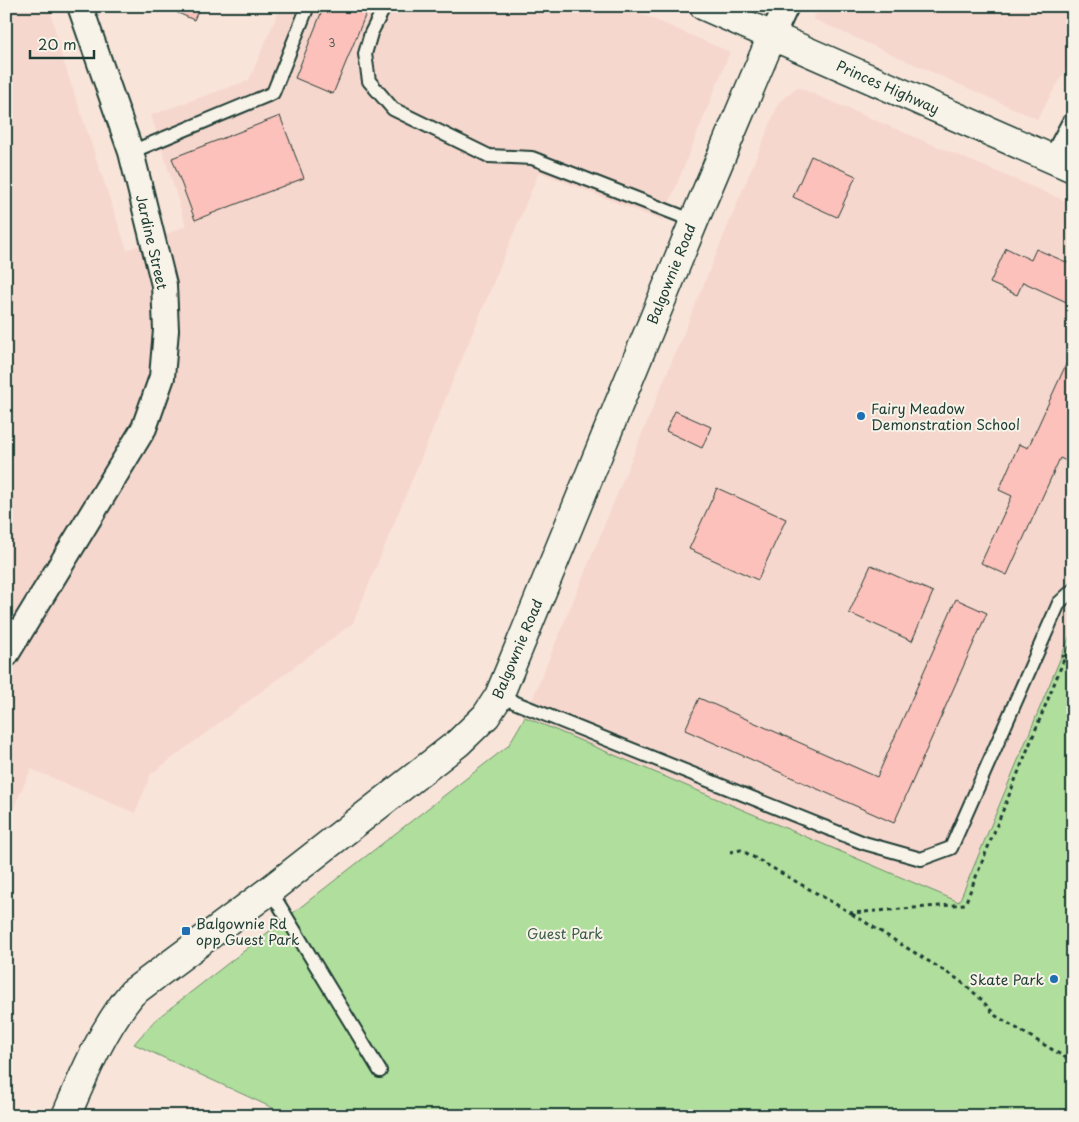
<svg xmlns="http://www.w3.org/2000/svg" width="1079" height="1122" font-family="'Playpen Sans',sans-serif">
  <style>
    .built { fill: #f6d7ce }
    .green { fill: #b0de9c; stroke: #688e68 }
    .building { fill: #fdc1bb; stroke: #1f3d34 }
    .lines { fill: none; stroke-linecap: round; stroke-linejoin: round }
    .service-casing { stroke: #1f3d34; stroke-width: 16 }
    .minor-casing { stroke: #1f3d34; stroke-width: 28 }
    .secondary-casing { stroke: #1f3d34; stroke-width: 31 }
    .path { stroke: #1f3d34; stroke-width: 3; stroke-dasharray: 4 4; stroke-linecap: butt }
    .service { stroke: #f7f3e8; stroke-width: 12 }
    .minor { stroke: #f7f3e8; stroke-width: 24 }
    .secondary { stroke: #f7f3e8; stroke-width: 28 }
    .poi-dot { fill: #1f6fb2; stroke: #f7f3e8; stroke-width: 2 }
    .labels { text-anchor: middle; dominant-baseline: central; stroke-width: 4; stroke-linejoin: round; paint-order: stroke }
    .number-label { font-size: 11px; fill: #565e56 }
    .street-label { font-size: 14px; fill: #1f3d34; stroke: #f7f3e8 }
    .poi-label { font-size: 14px; fill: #1f3d34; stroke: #f7f3e8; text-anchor: start }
    .park-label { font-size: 14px; fill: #3c5d49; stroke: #f7f3e8 }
  </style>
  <rect width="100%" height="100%" fill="#f9e4da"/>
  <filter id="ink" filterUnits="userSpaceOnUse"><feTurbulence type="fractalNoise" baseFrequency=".02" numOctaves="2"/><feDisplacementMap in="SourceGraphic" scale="10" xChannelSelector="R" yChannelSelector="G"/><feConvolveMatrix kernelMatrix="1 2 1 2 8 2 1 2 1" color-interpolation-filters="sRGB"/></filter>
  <g filter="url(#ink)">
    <path class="built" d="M 6,6 L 49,6 L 61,54 L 127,250 L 186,226 L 151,115 L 249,80 L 281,6 L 623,6 L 730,52 L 662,221 L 539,172 L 353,623 L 151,774 L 135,813 L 31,769 L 6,824 Z
      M 820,6 L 1073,6 L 1073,57 L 1037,119 L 813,19 Z
      M 797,87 L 1073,204 L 1073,628 L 959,902 L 525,717 L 779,102 Z"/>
    <path class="green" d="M 1073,628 L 1073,1116 L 290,1116 L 134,1044 L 155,1020 L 508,746 L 525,717 L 959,902 Z"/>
    <path class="building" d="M 162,6 L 200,6 L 194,20 Z
      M 324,6 L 369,6 L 333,94 L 295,78 Z
      M 280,116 L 304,178 L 195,220 L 172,158 Z
      M 811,156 L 856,176 L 837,217 L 793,197 Z
      M 1006,248 L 1031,260 L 1036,249 L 1073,265 L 1073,305 L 1023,282 L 1017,295 L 990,283 Z
      M 1073,349 L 1073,464 L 1060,458 L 1007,575 L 981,563 L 1012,496 L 999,490 L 1019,444 L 1028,448 Z
      M 675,411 L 711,427 L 702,448 L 666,431 Z
      M 717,488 L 786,519 L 758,580 L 689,549 Z
      M 871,565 L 933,592 L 912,641 L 849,613 Z
      M 956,599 L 987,613 L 894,823 L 685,730 L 699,698 L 877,777 Z"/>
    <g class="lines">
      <defs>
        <path id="service" d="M 385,6 L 371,33 L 365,54 L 369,81 L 393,109 L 489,156 L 532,158 L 694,221
          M 131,152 L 273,93 L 308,6
          M 499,696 L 864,843 L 921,859 L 951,848 L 1059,603 L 1073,590
          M 270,890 L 380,1071"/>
        <path id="minor" d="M 772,36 L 786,6
          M 1055,160 L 1073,126
          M 6,655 L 144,428 L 162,377 L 166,330 L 164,285 L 131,152 L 80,6"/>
        <path id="secondary" d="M 704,6 L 1073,168
          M 66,1116 C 85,1072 102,1030 132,993 L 270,890 L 458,743 L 486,716 L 499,696 L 694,221 L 772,36"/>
      </defs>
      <use href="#service" class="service-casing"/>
      <use href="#minor" class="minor-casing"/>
      <use href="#secondary" class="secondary-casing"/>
      <path class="path" d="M 1065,657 L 1073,639
        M 730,852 L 741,850 L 851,913 L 965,904 L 1065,657 L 1062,656
        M 852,914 L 959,980 L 979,997 L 996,1016 L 1073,1062"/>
      <use href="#service" class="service"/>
      <use href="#minor" class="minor"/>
      <use href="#secondary" class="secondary"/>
    </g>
  </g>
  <g class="poi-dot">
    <circle cx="861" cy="416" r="5"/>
    <rect x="181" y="926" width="10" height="10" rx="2.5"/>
    <circle cx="1054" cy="979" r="5"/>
  </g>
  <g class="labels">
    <g class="number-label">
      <text x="332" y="42">3</text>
    </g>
    <g class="street-label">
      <text transform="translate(888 87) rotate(24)">Princes Highway</text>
      <text transform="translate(152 242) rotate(77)">Jardine Street</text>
      <text transform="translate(671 274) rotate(-68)">Balgownie Road</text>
      <text transform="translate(517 649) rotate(-67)">Balgownie Road</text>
    </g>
    <g class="poi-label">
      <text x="871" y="408">Fairy Meadow<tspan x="871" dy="16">Demonstration School</tspan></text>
      <text x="196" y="923">Balgownie Rd<tspan x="196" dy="16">opp Guest Park</tspan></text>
      <text x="1044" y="979" text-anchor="end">Skate Park</text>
    </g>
    <g class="park-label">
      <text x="565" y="933">Guest Park</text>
    </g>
  </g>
  <rect width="1079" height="1122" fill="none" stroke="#f7f3e8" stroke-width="25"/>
  <rect x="12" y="12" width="1054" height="1097" fill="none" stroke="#1f3d34" stroke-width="2" filter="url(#ink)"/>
  <path d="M30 50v8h64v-8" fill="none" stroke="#1f3d34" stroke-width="2.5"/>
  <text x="38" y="50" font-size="15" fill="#1f3d34" stroke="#f7f3e8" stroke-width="4" paint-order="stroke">20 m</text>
</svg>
